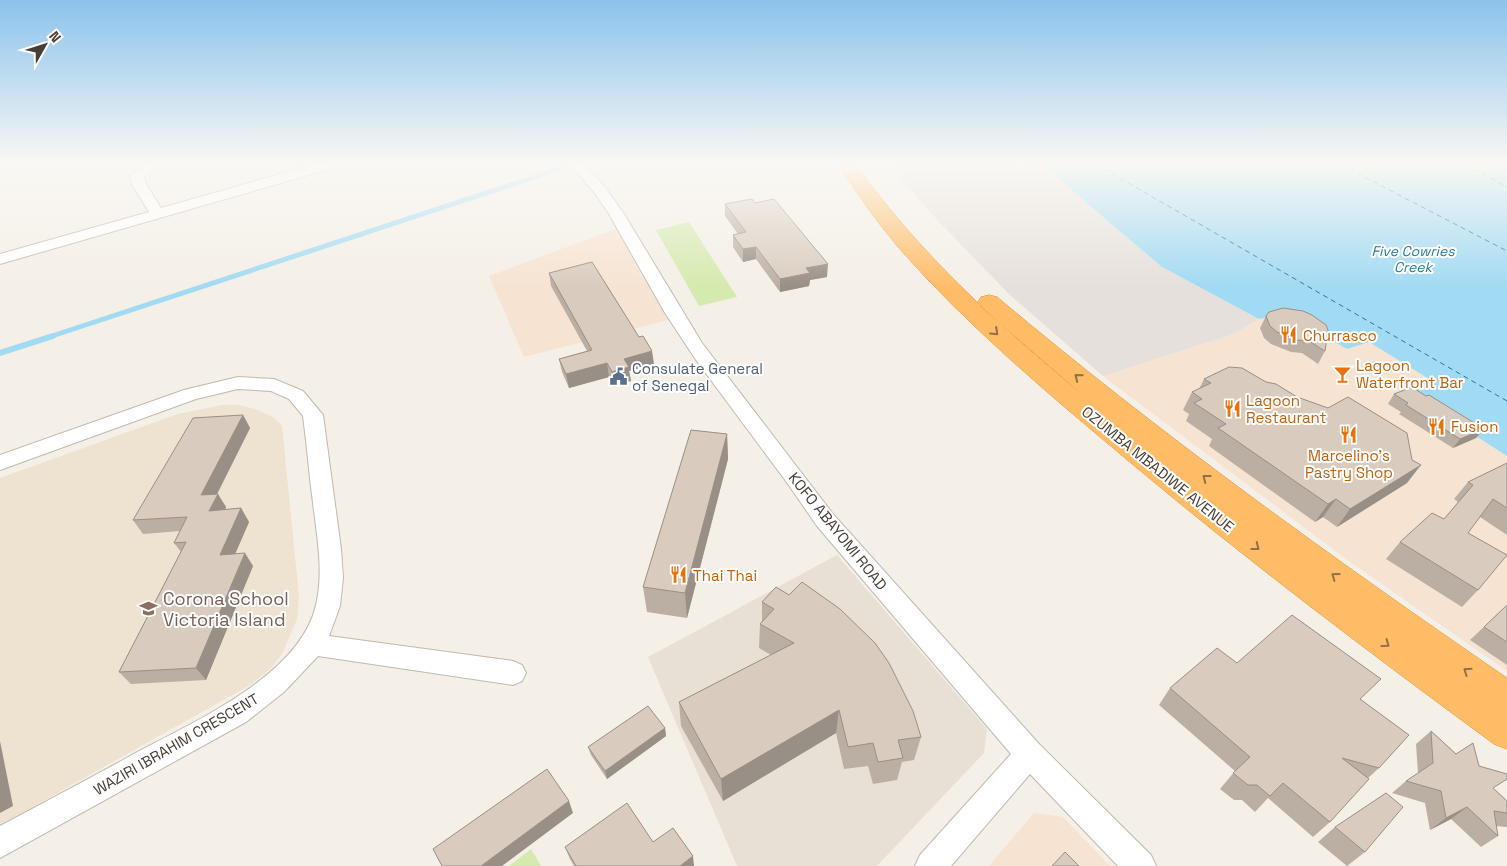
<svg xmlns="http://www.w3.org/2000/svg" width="1507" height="866" font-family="'Space Grotesk',sans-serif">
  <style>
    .residential { fill: #e8e0d5 }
    .commercial { fill: #f7e3d1 }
    .industrial { fill: #e6e0dc }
    .education { fill: #eee2d0 }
    .green { fill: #d5eaae }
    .water { fill: #a1daf3 }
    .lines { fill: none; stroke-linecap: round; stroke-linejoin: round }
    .stream-far1 { stroke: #a1daf3; stroke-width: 5 }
    .stream { stroke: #a1daf3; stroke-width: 6 }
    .ferry { stroke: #26799e; stroke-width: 1; stroke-dasharray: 5 4; stroke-linecap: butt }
    .minor-casing { stroke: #c3b8ac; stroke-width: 2 }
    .highway-casing { stroke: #e38f32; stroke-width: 1 }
    .minor { fill: #fff; fill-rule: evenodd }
    .highway { fill: #ffbc67; fill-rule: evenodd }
    .wall { fill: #bbafa4 }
    .shaded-wall { fill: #988f86 }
    .building { fill: #d9ccbf; stroke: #988f86 }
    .oneway { stroke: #917049 }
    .labels { text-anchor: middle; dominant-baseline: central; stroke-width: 4; stroke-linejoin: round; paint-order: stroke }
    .far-water-label { font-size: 14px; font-style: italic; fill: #26799e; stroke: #fff }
    .food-label { font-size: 15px; fill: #c56008; stroke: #fff; text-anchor: start }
    .service-label { font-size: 15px; fill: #4e5e75; stroke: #fff; text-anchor: start }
    .street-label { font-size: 15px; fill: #473e35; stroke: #fff }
    .near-education-label { font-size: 18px; fill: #785e54; stroke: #fff; text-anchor: start }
  </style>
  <rect width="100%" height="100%" fill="#f4efe7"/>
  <path class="residential" d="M 837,555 L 987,729 L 984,753 L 877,866 L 737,866 L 648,657 Z"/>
  <path class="commercial" d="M 618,228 L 637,268 L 668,320 L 524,357 L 489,276 Z
    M 1276,315 L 1302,323 L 1347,349 L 1369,342 L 1430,379 L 1402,390 L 1507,456 L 1507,671 L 1346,559 L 1103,376 L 1234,334 L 1259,319 Z
    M 1034,813 L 1063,817 L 1110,866 L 989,866 Z"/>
  <path class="industrial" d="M 889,165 L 1042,165 L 1162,267 L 1259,319 L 1234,334 L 1103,376 L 1010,295 L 938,221 Z"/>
  <path class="education" d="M 223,405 L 238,405 L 255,409 L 274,418 L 282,426 L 299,597 L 297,619 L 282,654 L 270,669 L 250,685 L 0,825 L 0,478 L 178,414 Z"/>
  <path class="green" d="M 689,222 L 737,297 L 699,306 L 656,230 Z
    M 531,849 L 541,866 L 509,866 Z"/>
  <path class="water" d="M 1042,165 L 1507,165 L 1507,456 L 1402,389 L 1429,379 L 1369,342 L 1347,349 L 1302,323 L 1276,316 L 1259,319 L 1162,267 Z"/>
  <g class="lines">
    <path class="stream-far1" d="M 49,337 L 568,166"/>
    <path class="stream" d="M 0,353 L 53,336"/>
    <path class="ferry" d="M 1097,165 L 1507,401
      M 1341,165 L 1507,251
      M 1467,165 L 1507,187"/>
    <defs>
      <path id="minor" d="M 144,165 L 160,165 L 144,177 L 146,184 L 161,208 L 312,165 L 334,165 L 333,168 L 0,264 L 0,254 L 149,212 L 132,184 L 130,176 Z
        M 571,165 L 585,165 L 604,186 L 624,214 L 702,343 L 833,514 L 1039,744 L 1151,855 L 1156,866 L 1118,866 L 1030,774 L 951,866 L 915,866 L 920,855 L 1011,754 L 817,526 L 788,484 L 696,360 L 665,313 L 609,214 L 594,192 Z
        M 238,377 L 274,379 L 303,391 L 323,415 L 341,549 L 343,578 L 340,606 L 329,636 L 513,661 L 522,665 L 526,673 L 522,681 L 513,685 L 318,656 L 284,692 L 246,722 L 0,858 L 0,826 C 43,803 87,780 130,756 C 189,724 300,677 316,605 C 324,571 317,537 313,503 C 309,474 307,445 303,416 L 289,399 L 271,391 L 238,389 L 196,399 L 0,470 L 0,455 L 184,390 Z"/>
      <path id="highway" d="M 838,165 L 856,165 C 920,254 999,326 1083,395 L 981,307 L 978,302 L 981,297 L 989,295 L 997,297 C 1160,434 1332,558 1507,678 L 1507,749 L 1494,744 C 1370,653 1248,561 1131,463 C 1050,395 968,327 898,247 C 876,221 857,193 838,165 Z"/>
    </defs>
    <use href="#minor" class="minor-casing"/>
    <use href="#highway" class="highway-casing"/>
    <use href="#minor" class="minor"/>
    <use href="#highway" class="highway"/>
  </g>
  <path class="wall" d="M 755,203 L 827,277 L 810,280 L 809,286 L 780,292 L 756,259 L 743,262 L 733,247 L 733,235 L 738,234 L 725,216 L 725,204 Z
    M 549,273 L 654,364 L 629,371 L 631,381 L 614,385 L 609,377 L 569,388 L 562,372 L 559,359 L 587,351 L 551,286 Z
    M 1266,316 L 1325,351 L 1318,364 L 1302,353 L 1291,352 L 1271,344 L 1264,338 L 1260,328 Z
    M 1204,379 L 1407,483 L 1337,527 L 1323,517 L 1315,522 L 1209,446 L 1212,439 L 1186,421 L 1189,414 L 1183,410 L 1192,392 L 1199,389 Z
    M 1394,394 L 1426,396 L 1484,429 L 1476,438 L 1453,448 L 1399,414 L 1401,412 L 1388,404 Z
    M 243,415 L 250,428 L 217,494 L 226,507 L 225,510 L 241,508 L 249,522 L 235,554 L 253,566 L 206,680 L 131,684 L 119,672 L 181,552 L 174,543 L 180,531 L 143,534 L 133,520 Z
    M 727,434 L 728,459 L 687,618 L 647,612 L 643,587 Z
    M 1507,463 L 1507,535 L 1480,517 L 1468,533 L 1478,590 L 1462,607 L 1386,559 L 1400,542 L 1444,519 L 1458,502 L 1454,499 L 1468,482 Z
    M 776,587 L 921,737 L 914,760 L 902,762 L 897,780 L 873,784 L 868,766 L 844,769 L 836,733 L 723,801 L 681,726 L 679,702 L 771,655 L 759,648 L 760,624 L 762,621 L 762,602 Z
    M 1507,605 L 1507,665 L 1470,640 Z
    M 1237,663 L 1361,700 L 1379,768 L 1368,778 L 1330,822 L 1313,837 L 1268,798 L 1255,812 L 1242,800 L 1234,800 L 1220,789 L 1235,771 L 1159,705 L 1170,688 Z
    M 665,728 L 666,736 L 607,779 L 591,755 L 588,747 Z
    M 1431,731 L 1456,754 L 1479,766 L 1494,789 L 1507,801 L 1507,827 L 1506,827 L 1496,826 L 1498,836 L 1481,847 L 1451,819 L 1430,830 L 1425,803 L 1392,793 L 1406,781 L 1418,773 L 1416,744 Z
    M 1335,827 L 1365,852 L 1347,866 L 1318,842 Z
    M 653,842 L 694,866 L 574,866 L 570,859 L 565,847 Z"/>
  <path class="shaded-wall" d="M 756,247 L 756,259 L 743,262 L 743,249 Z
    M 828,264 L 827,277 L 810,280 L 809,286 L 780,292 L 780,279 L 806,268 Z
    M 652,351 L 654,364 L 629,371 L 631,381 L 614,385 L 612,372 L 624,359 Z
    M 607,363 L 609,377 L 569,388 L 566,374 Z
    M 243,415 L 250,428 L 210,508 L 201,495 Z
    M 1484,429 L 1476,438 L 1453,448 L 1460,439 Z
    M 727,434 L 728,459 L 687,618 L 685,593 Z
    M 1421,465 L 1407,483 L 1337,527 L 1350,509 Z
    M 218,494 L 226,507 L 218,524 L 209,511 Z
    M 1336,499 L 1323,517 L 1315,522 L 1328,504 Z
    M 241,508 L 249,522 L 229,568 L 220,555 Z
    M 245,553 L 253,566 L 206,680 L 196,668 Z
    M 839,710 L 836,733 L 723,801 L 721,779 Z
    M 665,728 L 666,736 L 607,779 L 605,771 Z
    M 0,741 L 13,806 L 0,813 Z
    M 569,801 L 573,813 L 502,866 L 481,866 Z
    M 1467,807 L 1451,819 L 1430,830 L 1446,818 Z
    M 693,856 L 694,866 L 680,866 Z"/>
  <path class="building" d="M 752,199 L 755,203 L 774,199 L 828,264 L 806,268 L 810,273 L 780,279 L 756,247 L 743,249 L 733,235 L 746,232 L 725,204 Z
    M 592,262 L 639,337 L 643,336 L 652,351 L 624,359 L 629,367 L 612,372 L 607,363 L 566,374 L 559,359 L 592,350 L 549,273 Z
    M 1283,308 L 1303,311 L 1312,315 L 1326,325 L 1328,330 L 1325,351 L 1309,341 L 1297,340 L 1277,332 L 1270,326 L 1266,316 L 1269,312 Z
    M 1229,367 L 1242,368 L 1266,382 L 1276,384 L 1297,397 L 1328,408 L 1348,397 L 1407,433 L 1412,460 L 1421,465 L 1350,509 L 1336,499 L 1328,504 L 1218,428 L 1226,424 L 1194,403 L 1202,399 L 1192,392 L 1211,383 L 1204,379 Z
    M 1412,387 L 1426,396 L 1429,395 L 1484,429 L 1460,439 L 1406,405 L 1408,403 L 1394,394 Z
    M 243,415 L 201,495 L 218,494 L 209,511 L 241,508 L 220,555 L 245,553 L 196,668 L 119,672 L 186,542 L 174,543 L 187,517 L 133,520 L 193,418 Z
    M 691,430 L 727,434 L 685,593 L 643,587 Z
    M 1507,463 L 1507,508 L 1493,499 L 1468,533 L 1507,555 L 1478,590 L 1400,542 L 1432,513 L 1444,519 L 1473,485 L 1468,482 Z
    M 802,582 L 840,609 L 875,643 L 889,663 L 913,711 L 921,737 L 898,740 L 903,758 L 878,762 L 873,743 L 848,747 L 839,710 L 721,779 L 679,702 L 794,643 L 760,624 L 774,609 L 762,602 L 776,587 L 789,595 Z
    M 1507,605 L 1507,642 L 1484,627 Z
    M 1292,615 L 1381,679 L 1360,699 L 1409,735 L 1379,768 L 1342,758 L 1369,779 L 1330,822 L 1283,783 L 1270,796 L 1257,785 L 1248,785 L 1233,773 L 1250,757 L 1170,688 L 1217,648 L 1237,663 Z
    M 648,706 L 665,728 L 605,771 L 588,747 Z
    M 1431,731 L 1456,754 L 1473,743 L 1479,766 L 1507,774 L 1507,779 L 1493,788 L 1507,801 L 1507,813 L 1494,811 L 1498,836 L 1467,807 L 1446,818 L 1441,791 L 1406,781 L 1433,763 Z
    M 547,769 L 569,801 L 481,866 L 442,866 L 433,849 Z
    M 1386,793 L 1403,807 L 1365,852 L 1335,827 Z
    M 627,803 L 653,842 L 673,828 L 693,856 L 680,866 L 576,866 L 565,847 Z
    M 1065,852 L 1079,866 L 1052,866 Z"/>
  <defs><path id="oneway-chevron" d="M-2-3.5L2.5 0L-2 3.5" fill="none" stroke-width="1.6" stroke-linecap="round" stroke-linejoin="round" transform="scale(1.25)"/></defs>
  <g class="oneway">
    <use href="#oneway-chevron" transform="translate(995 332) rotate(43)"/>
    <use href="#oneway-chevron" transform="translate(1078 377) rotate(-141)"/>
    <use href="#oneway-chevron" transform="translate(1206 478) rotate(-142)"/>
    <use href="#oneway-chevron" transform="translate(1256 547) rotate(38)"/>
    <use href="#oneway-chevron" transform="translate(1335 576) rotate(-144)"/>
    <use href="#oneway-chevron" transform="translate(1386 644) rotate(36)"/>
    <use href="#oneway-chevron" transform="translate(1467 671) rotate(-145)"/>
  </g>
  <linearGradient id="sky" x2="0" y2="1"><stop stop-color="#8bc3ec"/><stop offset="0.57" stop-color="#faf8f4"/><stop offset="1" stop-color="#faf8f4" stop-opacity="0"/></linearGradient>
  <rect width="1507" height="287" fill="url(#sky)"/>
  <defs>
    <symbol id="restaurant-bare" viewBox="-9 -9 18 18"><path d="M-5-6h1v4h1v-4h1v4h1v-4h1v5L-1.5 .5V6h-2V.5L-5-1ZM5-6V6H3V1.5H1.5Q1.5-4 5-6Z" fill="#e8710a" stroke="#fff" stroke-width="2.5" paint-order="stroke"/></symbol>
    <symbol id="bar-bare" viewBox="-9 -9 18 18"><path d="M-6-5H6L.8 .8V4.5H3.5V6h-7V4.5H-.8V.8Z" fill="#e8710a" stroke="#fff" stroke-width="2.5" paint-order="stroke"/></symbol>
    <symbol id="civic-bare" viewBox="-9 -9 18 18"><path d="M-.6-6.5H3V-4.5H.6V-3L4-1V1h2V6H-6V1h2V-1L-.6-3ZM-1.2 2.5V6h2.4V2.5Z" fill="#5c6f8a" stroke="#fff" stroke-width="2.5" paint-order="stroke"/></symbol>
    <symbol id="school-bare" viewBox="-9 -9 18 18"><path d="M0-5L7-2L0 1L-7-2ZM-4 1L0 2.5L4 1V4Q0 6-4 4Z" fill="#8d6e63" stroke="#fff" stroke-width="2.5" paint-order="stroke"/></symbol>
  </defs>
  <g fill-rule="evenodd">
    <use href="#restaurant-bare" x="1276" y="322" width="25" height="25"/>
    <use href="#bar-bare" x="1330" y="362" width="25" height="25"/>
    <use href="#civic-bare" x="606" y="364" width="25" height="25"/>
    <use href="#restaurant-bare" x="1220" y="396" width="25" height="25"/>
    <use href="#restaurant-bare" x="1424" y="414" width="25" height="25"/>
    <use href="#restaurant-bare" x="1336" y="422" width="25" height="25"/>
    <use href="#restaurant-bare" x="666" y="562" width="25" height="25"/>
    <use href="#school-bare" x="136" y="596" width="25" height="25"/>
  </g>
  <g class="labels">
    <g class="far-water-label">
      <text x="1413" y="251">Five Cowries<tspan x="1413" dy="16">Creek</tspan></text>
    </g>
    <g class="food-label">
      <text x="1303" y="335">Churrasco</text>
      <text x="1356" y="365">Lagoon<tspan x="1356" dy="17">Waterfront Bar</tspan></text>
      <text x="1246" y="400">Lagoon<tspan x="1246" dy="17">Restaurant</tspan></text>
      <text x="1451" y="426">Fusion</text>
      <text x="1349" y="455" text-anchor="middle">Marcelino's<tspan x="1349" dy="17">Pastry Shop</tspan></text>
      <text x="693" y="575">Thai Thai</text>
    </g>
    <g class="service-label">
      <text x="632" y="368">Consulate General<tspan x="632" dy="17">of Senegal</tspan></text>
    </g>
    <g class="street-label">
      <text transform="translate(1158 469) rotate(39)">OZUMBA MBADIWE AVENUE</text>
      <text transform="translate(838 531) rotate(51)">KOFO ABAYOMI ROAD</text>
      <text transform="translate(176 744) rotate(-30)">WAZIRI IBRAHIM CRESCENT</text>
    </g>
    <g class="near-education-label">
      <text x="163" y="598">Corona School<tspan x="163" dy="21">Victoria Island</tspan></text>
    </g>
  </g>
  <g transform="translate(45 45) rotate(51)" stroke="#ffffff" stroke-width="4" paint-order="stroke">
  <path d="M0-4L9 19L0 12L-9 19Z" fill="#473e35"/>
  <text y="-8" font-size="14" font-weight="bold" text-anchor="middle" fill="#473e35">N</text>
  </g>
</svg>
